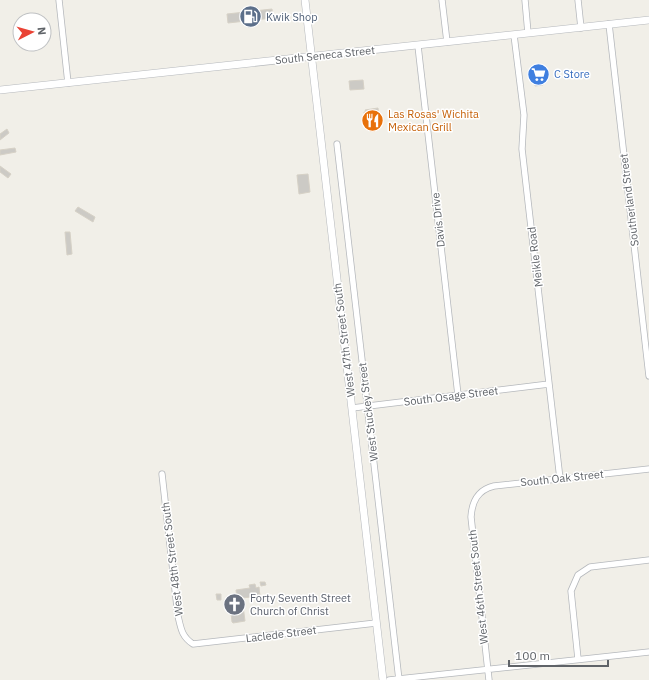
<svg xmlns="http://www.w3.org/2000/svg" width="649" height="680" font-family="'IBM Plex Sans',sans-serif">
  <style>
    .building { fill: #cccac5; stroke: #d6d1c6 }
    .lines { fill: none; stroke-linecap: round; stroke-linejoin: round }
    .minor-casing { stroke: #b5b8bc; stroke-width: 7 }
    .tertiary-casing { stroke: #b5b8bc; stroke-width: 8 }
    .minor { stroke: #fff; stroke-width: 5.5 }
    .tertiary { stroke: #fff; stroke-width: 7 }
    .labels { text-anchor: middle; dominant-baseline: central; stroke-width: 3; stroke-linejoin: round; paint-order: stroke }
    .service-label { font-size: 11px; fill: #4e5e75; stroke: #fff; text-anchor: start }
    .street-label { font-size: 11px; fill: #5f6368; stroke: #fff }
    .shop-label { font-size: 11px; fill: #366cbe; stroke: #fff; text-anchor: start }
    .food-label { font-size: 11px; fill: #c56008; stroke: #fff; text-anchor: start }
    .worship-label { font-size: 11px; fill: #5b616d; stroke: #fff; text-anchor: start }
  </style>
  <rect width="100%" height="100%" fill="#f1efe8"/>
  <path class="building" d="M 272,9 L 273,18 L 228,23 L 227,14 Z
    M 541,69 L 543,85 L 535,86 L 533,70 Z
    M 363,80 L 364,89 L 350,90 L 349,81 Z
    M 378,108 L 380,128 L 368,129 L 366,128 L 364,112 L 366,112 L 365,110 Z
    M 7,129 L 9,133 L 0,140 L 0,134 Z
    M 15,148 L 16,152 L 0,155 L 0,150 Z
    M 0,166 L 11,174 L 8,178 L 0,172 Z
    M 308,174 L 310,192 L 299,194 L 297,175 Z
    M 78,207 L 95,217 L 93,222 L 75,211 Z
    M 65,232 L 70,232 L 72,254 L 67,255 Z
    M 260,582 L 265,582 L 266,585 L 261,586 Z
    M 255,584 L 256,588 L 259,587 L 260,596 L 251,598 L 251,597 L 242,598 L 245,621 L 233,623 L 232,622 L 230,605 L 228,605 L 227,603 L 229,603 L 229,600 L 237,599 L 236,590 L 250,588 L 249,585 Z
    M 216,594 L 221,594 L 221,600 L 217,600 Z"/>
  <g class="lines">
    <defs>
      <path id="minor" d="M 59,0 L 68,83
        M 442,0 L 447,42
        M 525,0 L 528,33
        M 578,0 L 581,28
        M 609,24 L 649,376
        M 514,35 L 524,115 L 522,149 L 560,479
        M 418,46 L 458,395
        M 337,144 L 399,680
        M 352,408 L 549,384
        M 162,474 L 178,616 C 181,629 182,637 193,644 L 376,623
        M 578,659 L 571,591 L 578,575 L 590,567 L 649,560
        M 389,680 L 649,652
        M 489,680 L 471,517 C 472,502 477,490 494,486 L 649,469"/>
      <path id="tertiary" d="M 305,0 L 383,680
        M 0,90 L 649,20"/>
    </defs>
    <use href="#minor" class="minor-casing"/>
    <use href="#tertiary" class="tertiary-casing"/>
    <use href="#minor" class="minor"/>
    <use href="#tertiary" class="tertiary"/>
  </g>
  <defs>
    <symbol id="fuel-disc" viewBox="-11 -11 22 22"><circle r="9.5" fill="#5c6f8a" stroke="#fff"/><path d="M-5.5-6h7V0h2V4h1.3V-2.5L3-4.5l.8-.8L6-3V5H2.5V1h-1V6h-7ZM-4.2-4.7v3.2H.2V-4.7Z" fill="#fff"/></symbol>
    <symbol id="supermarket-disc" viewBox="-11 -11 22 22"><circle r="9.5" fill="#3f7fe0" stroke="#fff"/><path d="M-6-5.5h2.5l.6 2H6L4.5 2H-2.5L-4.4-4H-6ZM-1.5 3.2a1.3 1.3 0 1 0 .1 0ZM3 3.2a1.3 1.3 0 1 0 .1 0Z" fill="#fff"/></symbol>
    <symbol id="restaurant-disc" viewBox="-11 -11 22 22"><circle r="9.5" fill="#e8710a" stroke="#fff"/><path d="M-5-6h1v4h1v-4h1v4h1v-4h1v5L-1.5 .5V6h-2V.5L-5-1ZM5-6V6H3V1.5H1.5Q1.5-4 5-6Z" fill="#fff"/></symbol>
    <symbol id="church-disc" viewBox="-11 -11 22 22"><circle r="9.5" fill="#6b7280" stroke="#fff"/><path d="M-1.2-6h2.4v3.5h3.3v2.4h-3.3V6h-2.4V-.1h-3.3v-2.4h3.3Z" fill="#fff"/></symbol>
  </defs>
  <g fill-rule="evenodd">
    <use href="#fuel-disc" x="238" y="4" width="25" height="25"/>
    <use href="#supermarket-disc" x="526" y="62" width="25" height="25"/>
    <use href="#restaurant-disc" x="360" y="108" width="25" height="25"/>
    <use href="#church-disc" x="222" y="592" width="25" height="25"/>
  </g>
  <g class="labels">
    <g class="service-label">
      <text x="266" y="17">Kwik Shop</text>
    </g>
    <g class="street-label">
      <text transform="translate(325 55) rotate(-6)">South Seneca Street</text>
      <text transform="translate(629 200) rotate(-97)">Southerland Street</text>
      <text transform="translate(438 220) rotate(-96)">Davis Drive</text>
      <text transform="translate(535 257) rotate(-97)">Meikle Road</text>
      <text transform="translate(344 340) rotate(-97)">West 47th Street South</text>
      <text transform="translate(451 396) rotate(-7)">South Osage Street</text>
      <text transform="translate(368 412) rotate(-97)">West Stuckey Street</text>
      <text transform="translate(562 478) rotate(-6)">South Oak Street</text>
      <text transform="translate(172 559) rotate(-97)">West 48th Street South</text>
      <text transform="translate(478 587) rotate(-96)">West 46th Street South</text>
      <text transform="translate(281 634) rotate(-7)">Laclede Street</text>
    </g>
    <g class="shop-label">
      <text x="554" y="74">C Store</text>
    </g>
    <g class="food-label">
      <text x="388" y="114">Las Rosas' Wichita<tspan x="388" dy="13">Mexican Grill</tspan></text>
    </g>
    <g class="worship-label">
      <text x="250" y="598">Forty Seventh Street<tspan x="250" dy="13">Church of Christ</tspan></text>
    </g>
  </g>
  <g transform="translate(32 32) rotate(84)"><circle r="19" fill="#ffffff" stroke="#bfc1c3"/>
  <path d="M0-3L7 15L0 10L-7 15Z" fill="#ea4335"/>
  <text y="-6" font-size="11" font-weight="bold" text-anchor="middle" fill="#5f6368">N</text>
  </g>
  <path d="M509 660v6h99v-6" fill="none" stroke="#5f6368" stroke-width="2"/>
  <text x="515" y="660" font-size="12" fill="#5f6368" stroke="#ffffff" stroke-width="3" paint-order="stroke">100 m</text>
</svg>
